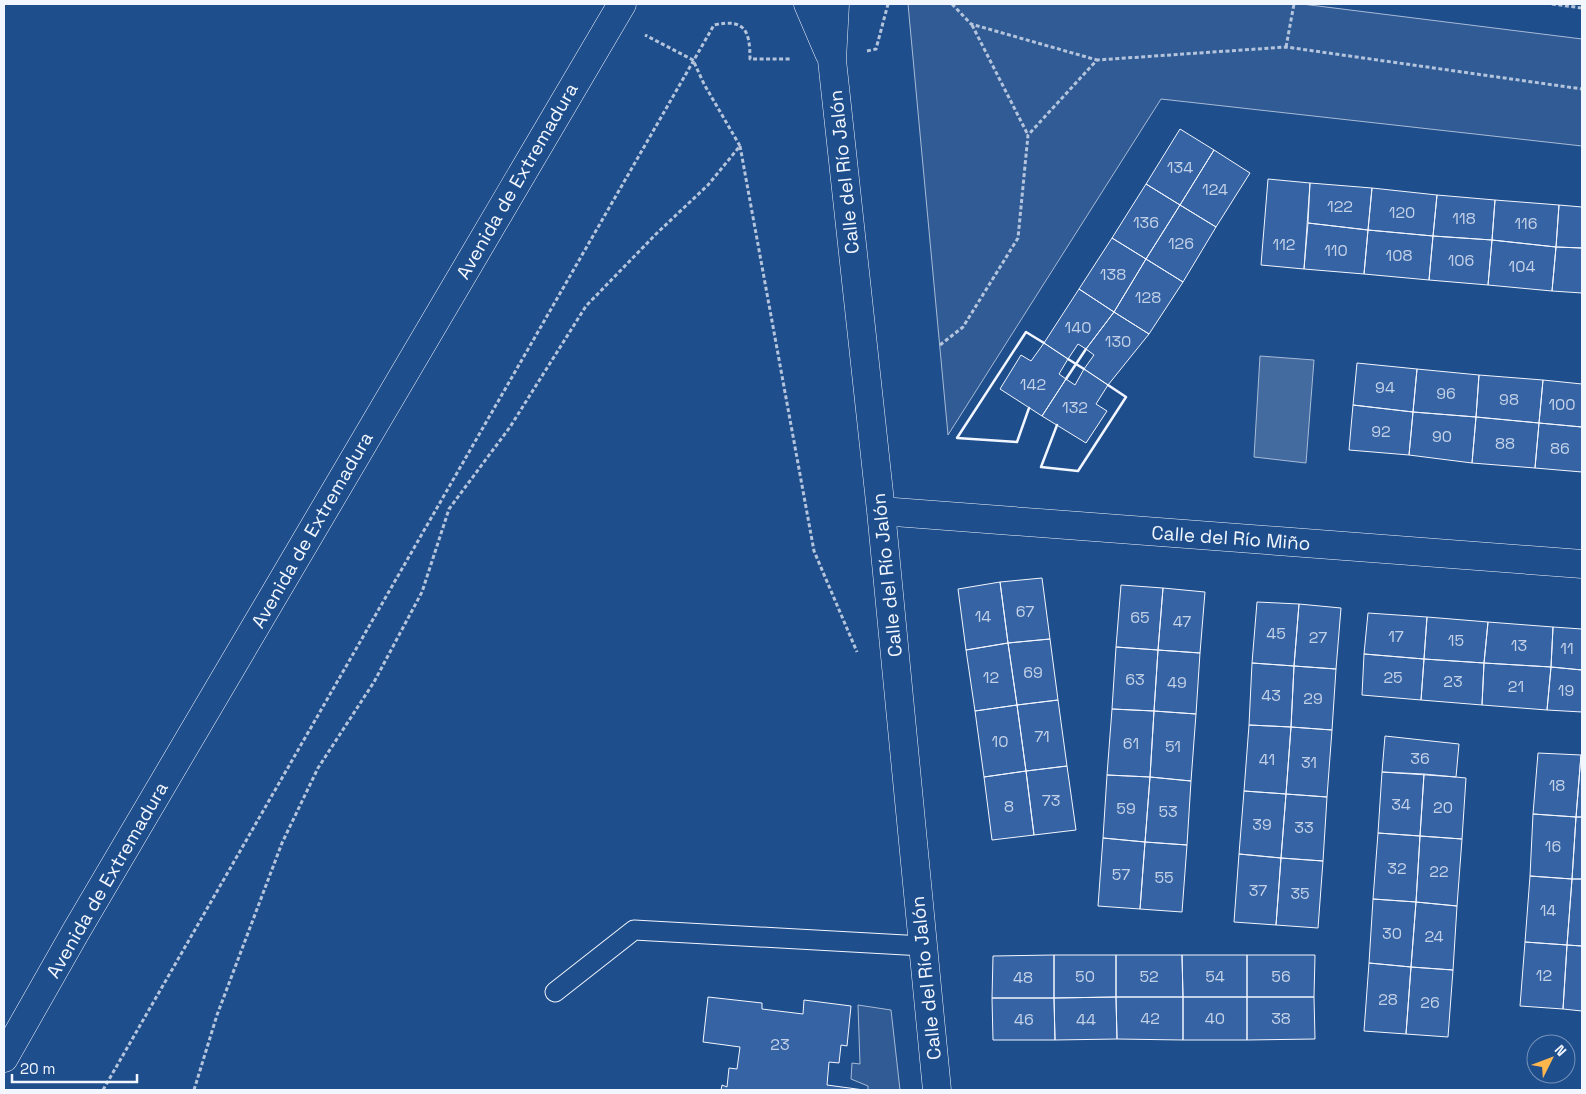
<svg xmlns="http://www.w3.org/2000/svg" width="1586" height="1094" font-family="'Space Grotesk',sans-serif">
  <style>
    .built { fill: #305b95; stroke: #a8bbd7 }
    .water { fill: #446ba0; stroke: #a8bbd7 }
    .building { fill: #3563a3; stroke: #f2f6ff }
    .lines { fill: none; stroke-linecap: round; stroke-linejoin: round }
    .lane-casing { stroke: #f2f6ff; stroke-width: 21 }
    .street-casing { stroke: #f2f6ff; stroke-width: 29 }
    .secondary-casing { stroke: #f2f6ff; stroke-width: 29 }
    .path { stroke: #b3c4dc; stroke-width: 3; stroke-dasharray: 4 2.5; stroke-linecap: butt }
    .lane { stroke: #1f4e8c; stroke-width: 19 }
    .street { stroke: #1f4e8c; stroke-width: 28 }
    .secondary { stroke: #1f4e8c; stroke-width: 28 }
    .wall { stroke: #f2f6ff; stroke-width: 2.5 }
    .labels { text-anchor: middle; dominant-baseline: central; stroke-width: 4; stroke-linejoin: round; paint-order: stroke }
    .number-label { font-size: 16px; fill: #c3d1e8 }
    .street-label { font-size: 19px; fill: #f2f6ff; stroke: #1f4e8c }
  </style>
  <rect width="100%" height="100%" fill="#1f4e8c"/>
  <path class="built" d="M 908,4 L 1302,4 L 1582,39 L 1582,146 L 1161,99 L 948,435 Z
    M 858,1005 L 891,1010 L 900,1090 L 868,1090 L 868,1086 L 851,1079 L 852,1063 L 860,1064 Z"/>
  <path class="water" d="M 1260,356 L 1314,360 L 1306,463 L 1254,457 Z"/>
  <path class="building" d="M 1180,129 L 1214,150 L 1180,205 L 1146,184 Z
    M 1214,150 L 1250,173 L 1216,227 L 1180,205 Z
    M 1268,179 L 1310,183 L 1304,269 L 1261,265 Z
    M 1310,183 L 1372,188 L 1368,230 L 1308,223 Z
    M 1146,184 L 1180,205 L 1146,259 L 1112,238 Z
    M 1372,188 L 1437,195 L 1433,236 L 1368,230 Z
    M 1437,195 L 1495,200 L 1492,240 L 1433,236 Z
    M 1495,200 L 1559,205 L 1556,247 L 1492,240 Z
    M 1180,205 L 1216,227 L 1183,282 L 1146,259 Z
    M 1559,205 L 1582,207 L 1582,248 L 1556,247 Z
    M 1308,223 L 1368,230 L 1364,274 L 1304,269 Z
    M 1368,230 L 1433,236 L 1429,280 L 1364,274 Z
    M 1433,236 L 1492,240 L 1488,285 L 1429,280 Z
    M 1112,238 L 1146,259 L 1114,312 L 1079,289 Z
    M 1492,240 L 1556,247 L 1552,291 L 1488,285 Z
    M 1556,247 L 1582,248 L 1582,293 L 1552,291 Z
    M 1146,259 L 1183,282 L 1149,334 L 1114,312 Z
    M 1079,289 L 1114,312 L 1086,349 L 1078,344 L 1068,359 L 1044,343 Z
    M 1114,312 L 1149,334 L 1108,385 L 1084,369 L 1094,355 L 1086,349 Z
    M 1044,343 L 1068,359 L 1059,374 L 1066,379 L 1042,416 L 1000,389 L 1021,355 L 1031,361 Z
    M 1357,363 L 1417,369 L 1413,412 L 1353,405 Z
    M 1084,369 L 1108,385 L 1096,404 L 1107,411 L 1086,443 L 1042,416 L 1066,379 L 1075,385 Z
    M 1417,369 L 1479,375 L 1476,417 L 1413,412 Z
    M 1479,375 L 1543,380 L 1539,423 L 1476,417 Z
    M 1543,380 L 1582,384 L 1582,427 L 1539,423 Z
    M 1353,405 L 1413,412 L 1409,455 L 1349,450 Z
    M 1413,412 L 1476,417 L 1472,463 L 1409,455 Z
    M 1476,417 L 1539,423 L 1535,468 L 1472,463 Z
    M 1539,423 L 1582,427 L 1582,472 L 1535,468 Z
    M 1042,578 L 1050,639 L 1008,643 L 1000,582 Z
    M 1000,582 L 1008,643 L 966,650 L 958,589 Z
    M 1121,585 L 1163,588 L 1158,650 L 1116,647 Z
    M 1163,588 L 1205,592 L 1200,653 L 1158,650 Z
    M 1257,602 L 1299,604 L 1294,666 L 1252,663 Z
    M 1299,604 L 1341,608 L 1336,669 L 1294,666 Z
    M 1368,613 L 1427,617 L 1424,659 L 1364,654 Z
    M 1427,617 L 1488,622 L 1484,663 L 1424,659 Z
    M 1488,622 L 1553,627 L 1551,667 L 1484,663 Z
    M 1553,627 L 1582,629 L 1582,670 L 1551,667 Z
    M 1050,639 L 1058,700 L 1017,705 L 1008,643 Z
    M 1008,643 L 1017,705 L 975,711 L 966,650 Z
    M 1116,647 L 1158,650 L 1154,711 L 1112,709 Z
    M 1158,650 L 1200,653 L 1196,714 L 1154,711 Z
    M 1364,654 L 1424,659 L 1421,700 L 1362,695 Z
    M 1424,659 L 1484,663 L 1482,705 L 1421,700 Z
    M 1252,663 L 1294,666 L 1291,727 L 1249,725 Z
    M 1484,663 L 1551,667 L 1547,710 L 1482,705 Z
    M 1294,666 L 1336,669 L 1332,730 L 1291,727 Z
    M 1551,667 L 1582,670 L 1582,712 L 1547,710 Z
    M 1058,700 L 1067,766 L 1026,771 L 1017,705 Z
    M 1017,705 L 1026,771 L 984,777 L 975,711 Z
    M 1112,709 L 1154,711 L 1150,777 L 1107,775 Z
    M 1154,711 L 1196,714 L 1191,781 L 1150,777 Z
    M 1249,725 L 1291,727 L 1286,794 L 1244,791 Z
    M 1291,727 L 1332,730 L 1327,797 L 1286,794 Z
    M 1385,736 L 1459,744 L 1456,777 L 1382,772 Z
    M 1538,753 L 1581,755 L 1576,817 L 1533,814 Z
    M 1581,755 L 1582,755 L 1582,817 L 1576,817 Z
    M 1067,766 L 1076,830 L 1034,835 L 1026,771 Z
    M 1026,771 L 1034,835 L 992,840 L 984,777 Z
    M 1382,772 L 1424,774 L 1420,836 L 1378,833 Z
    M 1424,774 L 1466,778 L 1462,839 L 1420,836 Z
    M 1107,775 L 1150,777 L 1145,842 L 1103,838 Z
    M 1150,777 L 1191,781 L 1187,845 L 1145,842 Z
    M 1244,791 L 1286,794 L 1281,858 L 1239,854 Z
    M 1286,794 L 1327,797 L 1323,861 L 1281,858 Z
    M 1533,814 L 1576,817 L 1572,879 L 1530,876 Z
    M 1576,817 L 1582,817 L 1582,879 L 1572,879 Z
    M 1378,833 L 1420,836 L 1416,902 L 1373,899 Z
    M 1420,836 L 1462,839 L 1457,906 L 1416,902 Z
    M 1103,838 L 1145,842 L 1140,909 L 1098,906 Z
    M 1145,842 L 1187,845 L 1182,912 L 1140,909 Z
    M 1239,854 L 1281,858 L 1276,925 L 1234,922 Z
    M 1281,858 L 1323,861 L 1318,928 L 1276,925 Z
    M 1530,876 L 1572,879 L 1567,945 L 1525,942 Z
    M 1572,879 L 1582,879 L 1582,946 L 1567,945 Z
    M 1373,899 L 1416,902 L 1411,967 L 1369,963 Z
    M 1416,902 L 1457,906 L 1453,970 L 1411,967 Z
    M 1525,942 L 1567,945 L 1563,1009 L 1520,1006 Z
    M 1567,945 L 1582,946 L 1582,1011 L 1563,1009 Z
    M 1054,955 L 1054,998 L 992,998 L 993,956 Z
    M 1054,955 L 1116,955 L 1116,997 L 1054,998 Z
    M 1116,955 L 1182,955 L 1183,997 L 1116,997 Z
    M 1182,955 L 1247,955 L 1247,997 L 1183,997 Z
    M 1247,955 L 1315,955 L 1314,997 L 1247,997 Z
    M 1369,963 L 1411,967 L 1406,1034 L 1364,1031 Z
    M 1411,967 L 1453,970 L 1448,1037 L 1406,1034 Z
    M 708,997 L 762,1003 L 762,1009 L 803,1014 L 804,1000 L 851,1006 L 847,1046 L 841,1045 L 839,1063 L 829,1062 L 827,1085 L 864,1090 L 721,1090 L 722,1085 L 727,1087 L 729,1068 L 737,1069 L 740,1047 L 703,1042 Z
    M 1116,997 L 1183,997 L 1183,1040 L 1117,1039 Z
    M 1116,997 L 1117,1039 L 1055,1040 L 1054,998 Z
    M 1183,997 L 1247,997 L 1247,1040 L 1183,1040 Z
    M 1247,997 L 1314,997 L 1315,1039 L 1247,1040 Z
    M 992,998 L 1054,998 L 1055,1040 L 993,1040 Z"/>
  <g class="lines">
    <defs>
      <path id="lane" d="M 555,992 L 634,930 L 923,946"/>
      <path id="street" d="M 808,4 L 829,53
        M 835,4 L 832,60 L 881,511 L 937,1090
        M 881,511 L 1582,564"/>
      <path id="secondary" d="M 4,1058 L 75,933 L 622,4"/>
    </defs>
    <use href="#lane" class="lane-casing"/>
    <use href="#street" class="street-casing"/>
    <use href="#secondary" class="secondary-casing"/>
    <path class="path" d="M 952,4 L 971,24 L 1097,60
      M 1552,4 L 1582,8
      M 972,25 L 1028,135
      M 1286,47 L 1294,4
      M 867,51 L 876,49 L 888,4
      M 740,146 L 814,551 L 857,652
      M 940,345 L 963,327 L 1018,238 L 1028,135 L 1097,60 L 1286,47 L 1582,89
      M 103,1090 L 714,25 C 745,18 750,31 750,59 L 792,59
      M 194,1090 L 217,1015 L 282,843 L 318,768 L 374,682 L 422,592 L 449,509 L 510,427 L 586,306 L 656,234 L 708,185 L 740,146 L 704,84 L 693,60 L 645,35"/>
    <use href="#lane" class="lane"/>
    <use href="#street" class="street"/>
    <use href="#secondary" class="secondary"/>
    <path class="wall" d="M 1068,359 L 1084,369
      M 1066,379 L 1086,349
      M 1029,408 L 1017,442 L 957,438 L 1026,332 L 1044,343
      M 1057,425 L 1041,467 L 1078,471 L 1126,397 L 1108,385"/>
  </g>
  <g class="labels">
    <g class="number-label">
      <text x="1180" y="167">134</text>
      <text x="1215" y="189">124</text>
      <text x="1340" y="206">122</text>
      <text x="1402" y="212">120</text>
      <text x="1464" y="218">118</text>
      <text x="1146" y="222">136</text>
      <text x="1526" y="223">116</text>
      <text x="1181" y="243">126</text>
      <text x="1284" y="244">112</text>
      <text x="1336" y="250">110</text>
      <text x="1399" y="255">108</text>
      <text x="1461" y="260">106</text>
      <text x="1522" y="266">104</text>
      <text x="1113" y="274">138</text>
      <text x="1148" y="297">128</text>
      <text x="1078" y="327">140</text>
      <text x="1118" y="341">130</text>
      <text x="1033" y="384">142</text>
      <text x="1385" y="387">94</text>
      <text x="1446" y="393">96</text>
      <text x="1509" y="399">98</text>
      <text x="1562" y="404">100</text>
      <text x="1075" y="407">132</text>
      <text x="1381" y="431">92</text>
      <text x="1442" y="436">90</text>
      <text x="1505" y="443">88</text>
      <text x="1560" y="448">86</text>
      <text x="1025" y="611">67</text>
      <text x="983" y="616">14</text>
      <text x="1140" y="617">65</text>
      <text x="1182" y="621">47</text>
      <text x="1276" y="633">45</text>
      <text x="1396" y="636">17</text>
      <text x="1318" y="637">27</text>
      <text x="1456" y="640">15</text>
      <text x="1519" y="645">13</text>
      <text x="1567" y="648">11</text>
      <text x="1033" y="672">69</text>
      <text x="991" y="677">12</text>
      <text x="1393" y="677">25</text>
      <text x="1135" y="679">63</text>
      <text x="1453" y="681">23</text>
      <text x="1177" y="682">49</text>
      <text x="1516" y="686">21</text>
      <text x="1566" y="690">19</text>
      <text x="1271" y="695">43</text>
      <text x="1313" y="698">29</text>
      <text x="1042" y="736">71</text>
      <text x="1000" y="741">10</text>
      <text x="1131" y="743">61</text>
      <text x="1173" y="746">51</text>
      <text x="1420" y="758">36</text>
      <text x="1267" y="759">41</text>
      <text x="1309" y="762">31</text>
      <text x="1557" y="785">18</text>
      <text x="1051" y="800">73</text>
      <text x="1401" y="804">34</text>
      <text x="1009" y="806">8</text>
      <text x="1443" y="807">20</text>
      <text x="1126" y="808">59</text>
      <text x="1168" y="811">53</text>
      <text x="1262" y="824">39</text>
      <text x="1304" y="827">33</text>
      <text x="1553" y="846">16</text>
      <text x="1397" y="868">32</text>
      <text x="1439" y="871">22</text>
      <text x="1121" y="874">57</text>
      <text x="1164" y="877">55</text>
      <text x="1258" y="890">37</text>
      <text x="1300" y="893">35</text>
      <text x="1548" y="910">14</text>
      <text x="1392" y="933">30</text>
      <text x="1434" y="936">24</text>
      <text x="1544" y="975">12</text>
      <text x="1085" y="976">50</text>
      <text x="1149" y="976">52</text>
      <text x="1215" y="976">54</text>
      <text x="1281" y="976">56</text>
      <text x="1023" y="977">48</text>
      <text x="1388" y="999">28</text>
      <text x="1430" y="1002">26</text>
      <text x="1150" y="1018">42</text>
      <text x="1215" y="1018">40</text>
      <text x="1281" y="1018">38</text>
      <text x="1024" y="1019">46</text>
      <text x="1086" y="1019">44</text>
      <text x="780" y="1044">23</text>
    </g>
    <g class="street-label">
      <text transform="translate(844 172) rotate(-96)">Calle del Río Jalón</text>
      <text transform="translate(517 181) rotate(-60)">Avenida de Extremadura</text>
      <text transform="translate(312 530) rotate(-60)">Avenida de Extremadura</text>
      <text transform="translate(1231 538) rotate(4)">Calle del Río Miño</text>
      <text transform="translate(887 575) rotate(-96)">Calle del Río Jalón</text>
      <text transform="translate(107 880) rotate(-60)">Avenida de Extremadura</text>
      <text transform="translate(926 978) rotate(-96)">Calle del Río Jalón</text>
    </g>
  </g>
  <rect width="1586" height="1094" fill="none" stroke="#f2f6ff" stroke-width="10"/>
  <g transform="translate(1551 1059) rotate(48)"><circle r="24" fill="#1f4e8c" stroke="#7391ba"/>
  <path d="M0-4L9 19L0 12L-9 19Z" fill="#ffb74d"/>
  <text y="-8" font-size="14" font-weight="bold" text-anchor="middle" fill="#f2f6ff">N</text>
  </g>
  <path d="M12 1074v8h125v-8" fill="none" stroke="#f2f6ff" stroke-width="2.5"/>
  <text x="20" y="1074" font-size="15" fill="#f2f6ff" stroke="#1f4e8c" stroke-width="4" paint-order="stroke">20 m</text>
</svg>
